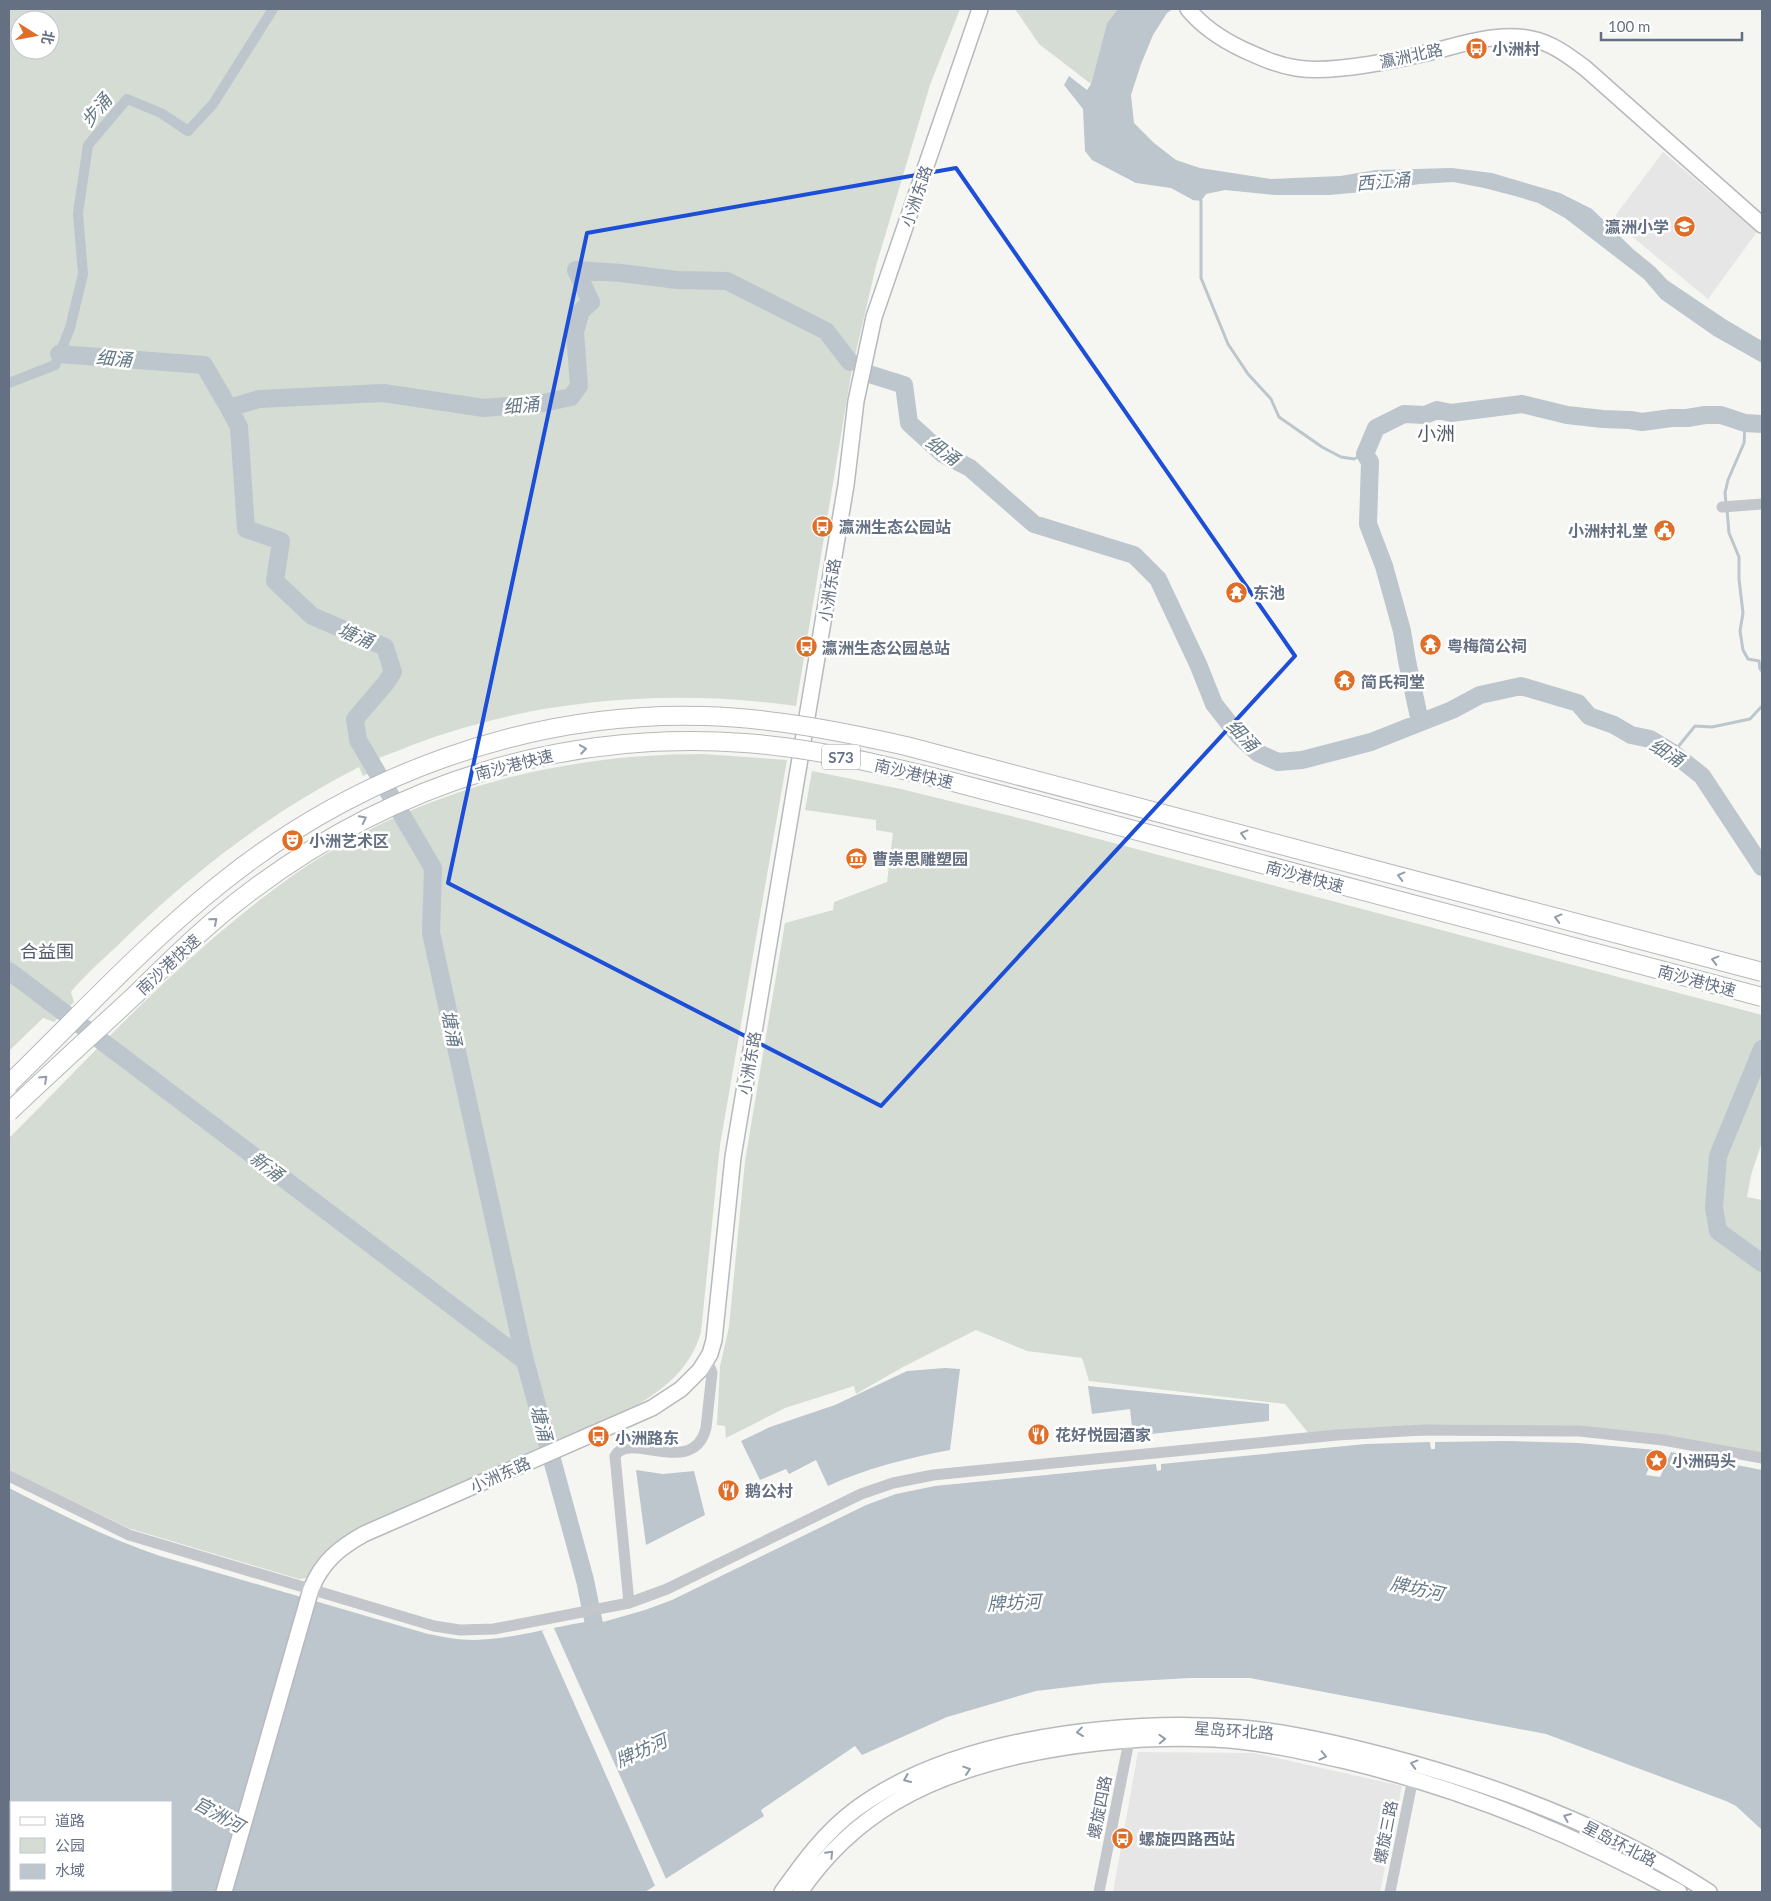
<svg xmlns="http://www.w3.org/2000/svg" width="1771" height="1901" font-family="Lato,'Noto Sans SC',sans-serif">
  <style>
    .built { fill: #e6e6e6 }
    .green { fill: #d5dcd3; fill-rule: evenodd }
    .water { fill: #bcc6cc; fill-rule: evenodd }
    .pier { fill: #f5f6f2 }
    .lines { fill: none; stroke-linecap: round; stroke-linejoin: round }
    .stream { stroke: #bcc6cc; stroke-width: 3 }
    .canal { stroke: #bcc6cc; stroke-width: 10 }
    .river { stroke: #bcc6cc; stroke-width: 18 }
    .major-casing { stroke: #b6b9be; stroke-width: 18 }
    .minor { stroke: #c3c6ca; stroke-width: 11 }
    .major { stroke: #fff; stroke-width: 15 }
    .highway-bridge-casing { stroke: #b6b8bc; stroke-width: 20; stroke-linecap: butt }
    .highway-bridge { stroke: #fff; stroke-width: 18 }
    .oneway { stroke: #939ca8 }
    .marked { fill: none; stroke: #1d4ed8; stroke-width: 4; stroke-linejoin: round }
    .labels { text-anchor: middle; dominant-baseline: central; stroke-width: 5; stroke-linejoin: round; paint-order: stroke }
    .shield { fill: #fff; stroke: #939ca8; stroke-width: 1 }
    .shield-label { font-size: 15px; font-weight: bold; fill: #657183 }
    .poi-label { font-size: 16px; font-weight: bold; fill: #657183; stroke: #fff; text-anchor: start }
    .street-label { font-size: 16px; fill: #657183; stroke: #fff }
    .water-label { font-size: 18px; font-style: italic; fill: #667986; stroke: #fff }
    .neighbourhood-label { font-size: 18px; fill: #535b68; stroke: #fff }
    .quarter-label { font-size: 19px; fill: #535b68; stroke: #fff }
  </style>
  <rect width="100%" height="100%" fill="#f5f6f2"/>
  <path class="built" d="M 1663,152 L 1757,232 L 1708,299 L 1612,220 Z
    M 1138,1752 L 1254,1753 L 1402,1786 L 1380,1892 L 1113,1892 Z"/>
  <path class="green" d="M 9,9 L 960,9 L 930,85 L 876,266 L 852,369 L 796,706 C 682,690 560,697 450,732 C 426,739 403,749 379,758 L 382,767 L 363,776 L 359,767 C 269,813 189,875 117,946 C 101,961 85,975 71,992 L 74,1002 L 54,1022 L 43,1018 L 9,1051 ZM 20,20 L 50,20 L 50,50 L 20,50 Z
    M 1015,9 L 1118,9 L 1107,23 L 1091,84 L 1039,44 Z
    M 703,754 L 787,760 L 720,1145 L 701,1332 C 691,1367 667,1387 637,1405 L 350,1533 L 325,1552 L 307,1578 L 299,1579 L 128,1528 L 9,1470 L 9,1138 C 95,1052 178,960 277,887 C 401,795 549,754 703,754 Z
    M 812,771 L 901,789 L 1023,819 L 1762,1015 L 1762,1142 L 1751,1175 L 1747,1197 L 1762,1200 L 1762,1455 L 1664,1436 L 1309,1434 L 1285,1404 L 1089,1381 L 1082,1358 L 1027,1351 L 976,1330 L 903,1367 L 856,1394 L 854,1386 L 785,1408 L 726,1438 L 725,1426 L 717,1425 L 720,1366 L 729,1327 L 745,1161 L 785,923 L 833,910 L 834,902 L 887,882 L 893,833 L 876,830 L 876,820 L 805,810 Z"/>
  <path class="water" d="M 1118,9 L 1173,9 L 1167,13 L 1153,35 L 1141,64 L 1131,95 L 1134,123 L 1154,143 L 1176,160 L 1200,168 L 1271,179 L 1340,176 L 1376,170 L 1452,168 L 1492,173 L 1560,193 L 1592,209 L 1633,249 L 1655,267 L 1667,280 L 1725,319 L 1762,341 L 1762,363 L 1714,336 L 1661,299 L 1644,279 L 1565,218 L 1538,203 L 1515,196 L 1484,188 L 1453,182 L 1420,184 L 1374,191 L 1329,195 L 1275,195 L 1225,190 L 1206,194 L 1201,201 L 1193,200 L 1171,188 L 1136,183 L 1092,160 L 1085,151 L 1083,109 L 1064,85 L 1069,76 L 1087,90 L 1091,84 L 1107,23 Z
    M 945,1368 L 960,1369 L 950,1450 C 908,1458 867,1468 828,1486 L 816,1460 L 789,1474 L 786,1469 L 760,1480 L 741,1441 L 770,1427 L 835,1405 L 907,1371 Z
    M 1088,1386 L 1269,1404 L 1269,1421 L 1133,1436 L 1130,1409 L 1092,1414 Z
    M 1508,1441 L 1579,1443 L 1656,1450 L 1646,1475 L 1660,1477 L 1671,1452 L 1762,1470 L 1762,1830 L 1736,1806 L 1726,1801 L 1546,1734 L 1250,1678 L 1189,1678 L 1103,1683 L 1036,1691 L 947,1717 L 862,1755 L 855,1746 L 761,1810 L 764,1816 L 645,1892 L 9,1892 L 9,1488 C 58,1513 107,1538 160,1556 L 428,1634 C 444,1637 459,1640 474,1640 C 515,1639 554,1626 593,1621 L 594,1600 L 598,1618 L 603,1622 L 645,1610 L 672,1600 L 866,1505 L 896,1494 L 935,1486 L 1156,1464 L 1157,1471 L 1161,1470 L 1161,1464 L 1366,1444 L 1430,1442 L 1431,1449 L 1435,1449 L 1435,1442 ZM 11,1802 L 171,1802 L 171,1890 L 11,1890 Z
    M 636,1470 L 663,1474 L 694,1471 L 705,1515 L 646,1545 Z"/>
  <path class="pier" d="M 553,1626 L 667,1881 L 656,1888 L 542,1631 Z"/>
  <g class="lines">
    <path class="stream" d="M 1201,201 L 1201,278 L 1228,344 L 1248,374 L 1271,399 L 1279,417 L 1322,447 L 1341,457 L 1354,459 L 1365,454
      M 1726,504 L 1725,493 L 1728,480 L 1744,443 L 1745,423
      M 1727,510 L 1729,533 L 1739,557 L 1739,579 L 1743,613 L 1740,631 L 1743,650 L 1748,659 L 1759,661 L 1760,669 L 1762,671
      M 1673,753 L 1695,726 L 1712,727 L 1750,719 L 1762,706"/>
    <path class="canal" d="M 9,383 L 55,365 L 70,328 L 83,274 L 78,213 L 88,145 L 127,99 L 161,113 L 188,131 L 213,104 L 273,9"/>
    <path class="river" d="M 59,354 L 204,365 L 229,408 L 259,399 L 383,393 L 484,408 L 543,403 L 571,397 L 579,386 L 575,332 L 581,311 L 591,302 L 576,270 L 621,273 L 677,280 L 727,281 L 826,331 L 850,362
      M 866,373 L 904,385 L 909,423 L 943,454 L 970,468 L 1034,524 L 1134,555 L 1158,579 L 1198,664 L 1214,704 L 1239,736 L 1258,753 L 1278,762 L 1302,760 L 1333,752 L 1371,742 L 1452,710 L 1480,695 L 1521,686 L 1578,703 L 1589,716 L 1614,725 L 1631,735 L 1650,739 L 1673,753 L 1702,776 L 1762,867
      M 229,408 L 239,427 L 246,529 L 281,541 L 275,581 L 312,616 L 385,647 L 393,672 L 385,684 L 355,719 L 358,740 L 433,868 L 431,933 L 525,1361 L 585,1580 L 598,1644
      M 1420,722 L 1407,661 L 1402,631 L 1384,566 L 1368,524 L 1370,462 L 1365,454 L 1376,428 L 1404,414 L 1425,415 L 1437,410 L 1451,413 L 1522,404 L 1567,415 L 1603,419 L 1630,420 L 1642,422 L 1671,418 L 1687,418 L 1705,415 L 1721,415 L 1745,423 L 1762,424
      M 9,971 L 525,1361
      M 1762,1049 L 1718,1156 L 1714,1208 L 1718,1231 L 1762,1263"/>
    <defs>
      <path id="major" d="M 1188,9 C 1203,27 1221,39 1242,49 C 1260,57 1276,65 1296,68 C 1334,74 1397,60 1435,51 C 1466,43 1499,32 1532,39 C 1552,43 1569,56 1585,68 L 1762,225
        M 224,1892 L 311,1589 C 322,1562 339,1548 364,1534 L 652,1408 L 681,1389 L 700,1370 L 710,1354 L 714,1340 L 733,1157 L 846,485 L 856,401 L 874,317 L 980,9
        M 782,1892 C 804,1861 825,1832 856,1809 C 905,1773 965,1753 1024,1741 C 1096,1727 1169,1722 1242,1728 C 1289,1732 1336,1743 1382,1755 C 1497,1785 1609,1827 1709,1892
        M 800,1892 C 854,1813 926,1777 1018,1756 C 1082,1742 1148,1736 1213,1739 C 1258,1741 1302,1751 1346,1761 C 1462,1789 1574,1834 1679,1892"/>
    </defs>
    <use href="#major" class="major-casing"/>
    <path class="minor" d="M 1722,507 L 1762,504
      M 9,1476 L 129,1535 L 434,1626 L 460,1630 L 494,1629 L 629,1603 L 667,1589 L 861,1494 L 893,1483 L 933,1475 L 1337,1435 L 1423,1430 L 1579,1431 L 1663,1440 L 1762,1458
      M 629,1603 L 615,1456 C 629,1430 693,1479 706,1428 L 712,1373 L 707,1360
      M 1099,1892 L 1129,1741 L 1128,1734
      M 1390,1892 L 1413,1778"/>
    <use href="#major" class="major"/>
    <defs>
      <path id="highway-bridge" d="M 9,1084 C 78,1017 145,944 220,884 C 356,774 529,711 704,716 C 772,718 839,731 906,746 L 1762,972
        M 9,1112 C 50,1073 93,1034 135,995 C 172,959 209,922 251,891 C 396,782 564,730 745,743 C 817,748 887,766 957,783 L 1762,997"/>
    </defs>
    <use href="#highway-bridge" class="highway-bridge-casing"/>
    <use href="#highway-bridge" class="highway-bridge"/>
  </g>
  <defs><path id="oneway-chevron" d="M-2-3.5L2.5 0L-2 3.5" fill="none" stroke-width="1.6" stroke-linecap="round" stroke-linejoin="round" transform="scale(1.25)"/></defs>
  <g class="oneway">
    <use href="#oneway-chevron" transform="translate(583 749) rotate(-9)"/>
    <use href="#oneway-chevron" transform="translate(363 819) rotate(-27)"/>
    <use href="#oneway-chevron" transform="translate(1244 834) rotate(-165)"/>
    <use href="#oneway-chevron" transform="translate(1401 876) rotate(-165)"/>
    <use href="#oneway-chevron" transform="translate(1558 918) rotate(-165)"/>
    <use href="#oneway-chevron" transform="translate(214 921) rotate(-41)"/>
    <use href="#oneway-chevron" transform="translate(1715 960) rotate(-165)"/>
    <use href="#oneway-chevron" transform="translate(44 1079) rotate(-43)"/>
    <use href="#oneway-chevron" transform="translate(1080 1732) rotate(173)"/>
    <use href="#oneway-chevron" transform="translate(1162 1739) rotate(-2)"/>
    <use href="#oneway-chevron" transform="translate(1323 1756) rotate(13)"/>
    <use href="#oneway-chevron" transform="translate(1414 1764) rotate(-165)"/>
    <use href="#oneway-chevron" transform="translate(967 1770) rotate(-18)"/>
    <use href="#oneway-chevron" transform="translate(907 1779) rotate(156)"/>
    <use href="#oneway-chevron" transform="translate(1567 1817) rotate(-157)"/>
    <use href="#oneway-chevron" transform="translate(830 1854) rotate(-46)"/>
  </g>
  <path class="marked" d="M 956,168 L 1295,656 L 881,1106 L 448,883 L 587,233 Z"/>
  <defs>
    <symbol id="bus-disc" viewBox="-11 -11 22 22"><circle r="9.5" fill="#df6f28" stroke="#fff"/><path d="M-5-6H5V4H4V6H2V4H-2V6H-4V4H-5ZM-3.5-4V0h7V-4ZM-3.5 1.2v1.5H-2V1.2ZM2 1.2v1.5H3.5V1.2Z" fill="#fff"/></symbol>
    <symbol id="school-disc" viewBox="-11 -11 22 22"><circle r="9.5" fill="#df6f28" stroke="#fff"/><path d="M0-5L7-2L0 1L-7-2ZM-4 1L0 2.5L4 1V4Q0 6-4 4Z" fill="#fff"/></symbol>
    <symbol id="civic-disc" viewBox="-11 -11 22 22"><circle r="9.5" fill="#df6f28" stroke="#fff"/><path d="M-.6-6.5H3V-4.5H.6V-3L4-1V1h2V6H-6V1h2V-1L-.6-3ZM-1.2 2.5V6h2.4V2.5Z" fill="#fff"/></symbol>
    <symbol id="temple-disc" viewBox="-11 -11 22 22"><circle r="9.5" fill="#df6f28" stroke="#fff"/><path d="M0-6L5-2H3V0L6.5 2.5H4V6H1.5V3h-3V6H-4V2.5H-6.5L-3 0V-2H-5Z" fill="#fff"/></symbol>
    <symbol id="theatre-disc" viewBox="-11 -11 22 22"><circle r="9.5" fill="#df6f28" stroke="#fff"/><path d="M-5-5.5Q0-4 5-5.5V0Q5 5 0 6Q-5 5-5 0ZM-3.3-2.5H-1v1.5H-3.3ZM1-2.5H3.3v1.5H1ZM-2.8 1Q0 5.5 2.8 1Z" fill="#fff"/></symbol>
    <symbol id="museum-disc" viewBox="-11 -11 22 22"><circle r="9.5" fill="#df6f28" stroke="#fff"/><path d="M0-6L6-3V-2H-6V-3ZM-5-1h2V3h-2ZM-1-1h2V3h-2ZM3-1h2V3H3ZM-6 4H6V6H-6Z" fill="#fff"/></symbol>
    <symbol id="restaurant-disc" viewBox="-11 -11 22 22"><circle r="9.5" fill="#df6f28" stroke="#fff"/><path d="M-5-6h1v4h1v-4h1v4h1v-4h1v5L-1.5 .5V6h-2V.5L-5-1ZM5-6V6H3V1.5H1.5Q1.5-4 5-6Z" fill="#fff"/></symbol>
    <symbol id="sight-disc" viewBox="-11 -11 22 22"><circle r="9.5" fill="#df6f28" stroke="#fff"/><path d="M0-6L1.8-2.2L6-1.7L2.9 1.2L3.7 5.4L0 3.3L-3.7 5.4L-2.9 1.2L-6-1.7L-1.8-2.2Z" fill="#fff"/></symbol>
  </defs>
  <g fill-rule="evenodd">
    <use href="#bus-disc" x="1464" y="36" width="25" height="25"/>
    <use href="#school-disc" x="1672" y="214" width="25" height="25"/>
    <use href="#bus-disc" x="810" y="514" width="25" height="25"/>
    <use href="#civic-disc" x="1652" y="518" width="25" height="25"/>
    <use href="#temple-disc" x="1224" y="580" width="25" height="25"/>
    <use href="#temple-disc" x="1418" y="632" width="25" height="25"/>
    <use href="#bus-disc" x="794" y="634" width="25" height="25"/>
    <use href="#temple-disc" x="1332" y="668" width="25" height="25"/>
    <use href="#theatre-disc" x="280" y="828" width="25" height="25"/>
    <use href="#museum-disc" x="844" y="846" width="25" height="25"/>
    <use href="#restaurant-disc" x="1026" y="1422" width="25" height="25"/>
    <use href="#bus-disc" x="586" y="1424" width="25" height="25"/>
    <use href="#sight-disc" x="1644" y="1448" width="25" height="25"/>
    <use href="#restaurant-disc" x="716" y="1478" width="25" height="25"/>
    <use href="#bus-disc" x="1110" y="1826" width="25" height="25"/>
  </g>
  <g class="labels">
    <rect class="shield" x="822" y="744.5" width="38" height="25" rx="4"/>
    <g class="shield-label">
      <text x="841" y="757">S73</text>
    </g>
    <g class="poi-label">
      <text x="1492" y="48">小洲村</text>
      <text x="1669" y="226" text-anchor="end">瀛洲小学</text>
      <text x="839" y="526">瀛洲生态公园站</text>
      <text x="1648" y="530" text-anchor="end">小洲村礼堂</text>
      <text x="1253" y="592">东池</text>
      <text x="1447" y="645">粤梅简公祠</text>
      <text x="822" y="647">瀛洲生态公园总站</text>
      <text x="1361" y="681">简氏祠堂</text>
      <text x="309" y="840">小洲艺术区</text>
      <text x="872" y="858">曹崇思雕塑园</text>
      <text x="1055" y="1434">花好悦园酒家</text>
      <text x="615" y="1437">小洲路东</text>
      <text x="1672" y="1460">小洲码头</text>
      <text x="745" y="1490">鹅公村</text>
      <text x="1139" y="1838">螺旋四路西站</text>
    </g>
    <g class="street-label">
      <text transform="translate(1411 55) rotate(-12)">瀛洲北路</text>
      <text transform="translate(916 196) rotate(-71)">小洲东路</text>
      <text transform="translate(829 590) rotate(-81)">小洲东路</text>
      <text transform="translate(514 764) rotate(-14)">南沙港快速</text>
      <text transform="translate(914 773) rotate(13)">南沙港快速</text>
      <text transform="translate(1305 876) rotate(15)">南沙港快速</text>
      <text transform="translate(168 964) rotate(-43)">南沙港快速</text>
      <text transform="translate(1697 980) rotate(15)">南沙港快速</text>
      <text transform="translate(749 1063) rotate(-80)">小洲东路</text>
      <text transform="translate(500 1474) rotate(-24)">小洲东路</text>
      <text transform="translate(1234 1730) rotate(4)">星岛环北路</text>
      <text transform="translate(1099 1807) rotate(-79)">螺旋四路</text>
      <text transform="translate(1385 1832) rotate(-79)">螺旋三路</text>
      <text transform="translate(1620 1843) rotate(27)">星岛环北路</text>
    </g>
    <g class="water-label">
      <text transform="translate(96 110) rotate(-50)">步涌</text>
      <text transform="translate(1383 181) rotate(-5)">西江涌</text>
      <text transform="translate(114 358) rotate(5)">细涌</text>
      <text transform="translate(521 405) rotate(-6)">细涌</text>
      <text transform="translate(943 450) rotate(36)">细涌</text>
      <text transform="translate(356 635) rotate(23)">塘涌</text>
      <text transform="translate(1243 735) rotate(47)">细涌</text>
      <text transform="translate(1667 752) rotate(32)">细涌</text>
      <text transform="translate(452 1028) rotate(78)">塘涌</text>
      <text transform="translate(267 1166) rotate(37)">新涌</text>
      <text transform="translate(542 1423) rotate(75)">塘涌</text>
      <text transform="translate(1417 1588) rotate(12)">牌坊河</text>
      <text transform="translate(1014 1602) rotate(-3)">牌坊河</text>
      <text transform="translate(641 1750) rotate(-24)">牌坊河</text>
      <text transform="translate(219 1814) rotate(29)">官洲河</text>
    </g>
    <g class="neighbourhood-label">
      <text x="47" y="951">合益围</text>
    </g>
    <g class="quarter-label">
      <text x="1436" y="432">小洲</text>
    </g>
  </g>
  <rect width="1771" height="1901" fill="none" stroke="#657183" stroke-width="20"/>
  <rect x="10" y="1801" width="162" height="90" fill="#ffffff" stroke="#c1c6cd"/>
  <rect x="20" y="1817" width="25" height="8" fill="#ffffff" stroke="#c1c6cd"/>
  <text x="55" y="1826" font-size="15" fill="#657183">道路</text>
  <rect x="20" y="1838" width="25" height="15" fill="#d5dcd3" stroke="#c1c6cd"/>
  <text x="55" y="1851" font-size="15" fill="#657183">公园</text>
  <rect x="20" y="1864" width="25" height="15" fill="#bcc6cc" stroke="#c1c6cd"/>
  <text x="55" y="1876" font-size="15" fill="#657183">水域</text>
  <g transform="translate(35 35) rotate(101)"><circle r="24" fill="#ffffff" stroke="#c1c6cd"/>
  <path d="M0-4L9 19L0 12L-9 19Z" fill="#df6f28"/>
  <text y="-8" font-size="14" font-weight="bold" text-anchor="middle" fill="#657183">北</text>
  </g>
  <path d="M1601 32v8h141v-8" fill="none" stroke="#657183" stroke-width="2.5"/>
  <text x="1608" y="32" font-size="15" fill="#657183" stroke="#ffffff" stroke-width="4" paint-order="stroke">100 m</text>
</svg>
